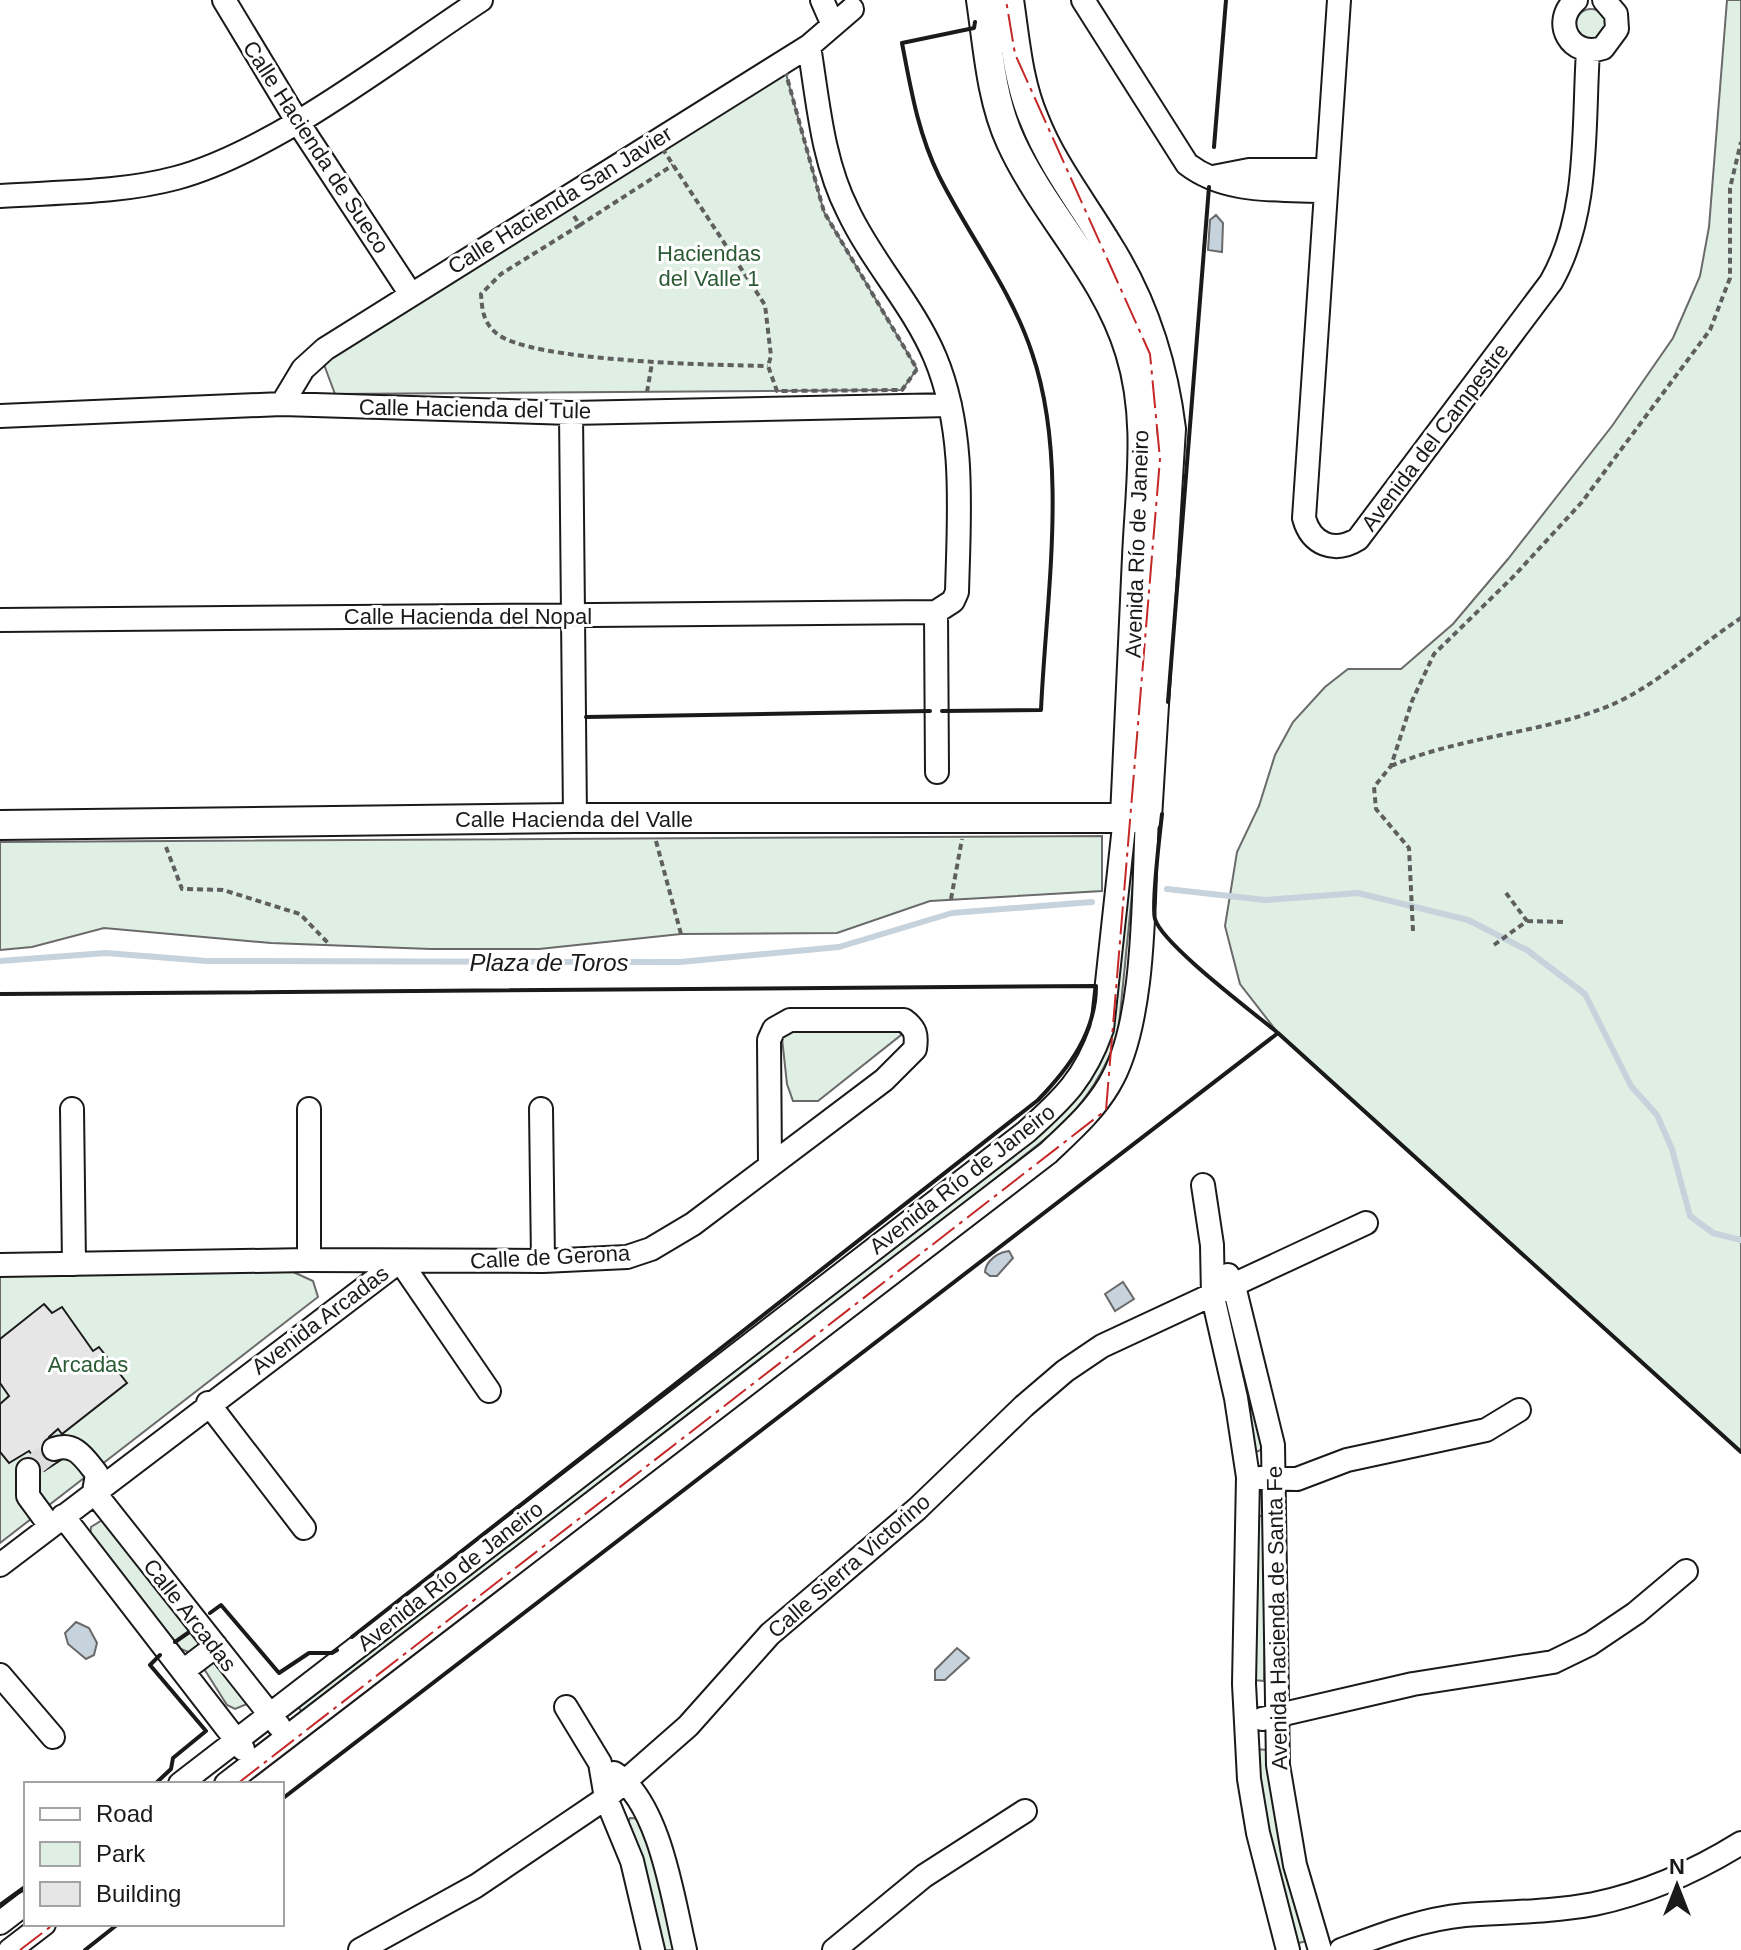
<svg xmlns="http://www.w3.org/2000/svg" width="1741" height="1950" font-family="Helvetica,sans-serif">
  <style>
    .green { fill: #e0efe3; stroke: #6a6a6a; stroke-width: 2 }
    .water { fill: #c6d2dc; stroke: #6a6a6a; stroke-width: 2 }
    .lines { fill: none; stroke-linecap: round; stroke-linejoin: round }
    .stream { stroke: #c6d2dc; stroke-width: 6 }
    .building { fill: #e6e6e6; stroke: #1a1a1a; stroke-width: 2 }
    .minor-tunnel { stroke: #ddd; stroke-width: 22; stroke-dasharray: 22 11; stroke-linecap: butt }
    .minor-casing { stroke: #1a1a1a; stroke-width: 26 }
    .major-casing { stroke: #1a1a1a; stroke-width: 32 }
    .path { stroke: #5f5f5f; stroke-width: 4; stroke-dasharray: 6 4; stroke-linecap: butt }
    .minor { stroke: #fff; stroke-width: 22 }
    .major { stroke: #fff; stroke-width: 28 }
    .wall { stroke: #1a1a1a; stroke-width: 4 }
    .power { stroke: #c62828; stroke-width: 2; stroke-dasharray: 28 6 4 6; stroke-linecap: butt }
    .labels { text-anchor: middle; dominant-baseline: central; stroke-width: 6; stroke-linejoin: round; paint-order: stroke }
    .street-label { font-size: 22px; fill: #1a1a1a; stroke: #fff }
    .park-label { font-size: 22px; fill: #2b5a34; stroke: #fff }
    .water-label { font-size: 24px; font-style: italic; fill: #1a1a1a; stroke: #fff }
  </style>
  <rect width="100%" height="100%" fill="#fff"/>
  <path class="green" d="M 1727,0 L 1741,0 L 1741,1452 L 1278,1033 L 1240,984 L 1225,926 L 1237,852 L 1259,806 L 1275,755 L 1293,722 L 1325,687 L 1348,669 L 1401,669 L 1453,624 L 1508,559 L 1612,426 L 1673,338 L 1700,276 L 1709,227 Z
    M1576 24a15 15 0 1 1 30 0a15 15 0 1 1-30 0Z
    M 785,70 L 824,212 L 917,369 L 902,390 L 335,394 L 323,362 Z
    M 1132,828 L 1138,833 L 1118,1035 C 1105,1071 1087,1100 1060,1127 L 839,1303 L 303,1713 L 297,1706 L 1080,1092 Z
    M 1102,836 L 1102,891 L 930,901 L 837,933 L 681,934 L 539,949 L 431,949 L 271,943 L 104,928 L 32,947 L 0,950 L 0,842 Z
    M 801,1017 L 897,1020 L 901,1035 L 818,1101 L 793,1101 L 787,1084 L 782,1038 Z
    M 291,1271 L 313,1281 L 318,1297 L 0,1543 L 0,1276 Z
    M 1233,1327 L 1265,1448 L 1254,1453 L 1223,1330 Z
    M 1253,1516 L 1267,1516 L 1264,1681 L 1253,1680 Z
    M 107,1517 L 204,1645 L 193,1654 L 181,1649 L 90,1538 L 91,1527 Z
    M 214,1655 L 249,1693 L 247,1704 L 235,1709 L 227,1705 L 201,1664 Z
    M 1254,1749 L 1268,1750 L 1307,1941 L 1294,1944 L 1274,1868 Z
    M 630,1818 L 644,1819 L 679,1950 L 662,1950 L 626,1826 Z"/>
  <path class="water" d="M 1216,215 L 1223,223 L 1222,252 L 1208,250 L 1210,220 Z
    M 1009,1251 L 1013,1258 L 997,1276 L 990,1276 L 985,1272 C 986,1260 999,1252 1009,1251 Z
    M 1123,1282 L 1134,1299 L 1115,1311 L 1105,1294 Z
    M 76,1622 L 89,1628 L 97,1643 L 94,1655 L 86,1659 L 68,1644 L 65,1633 Z
    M 957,1648 L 969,1658 L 945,1680 L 935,1680 L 935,1670 Z"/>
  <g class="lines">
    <path class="stream" d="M 1167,889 L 1265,900 L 1358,893 L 1468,920 L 1527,950 L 1585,994 L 1631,1086 L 1657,1115 L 1672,1149 L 1690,1216 L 1713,1233 L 1741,1240
      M 0,961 L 106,953 L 207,961 L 680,962 L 839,947 L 952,913 L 1092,902"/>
  </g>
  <path class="building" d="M 44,1304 L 52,1313 L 62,1307 L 93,1351 L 99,1347 L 127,1383 L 62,1434 L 58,1429 L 49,1437 L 64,1458 L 44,1471 L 29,1451 L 9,1463 L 0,1452 L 0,1404 L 9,1396 L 0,1383 L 0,1339 Z"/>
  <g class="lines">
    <path class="minor-tunnel" d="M 28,1470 L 54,1449"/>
    <defs>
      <path id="minor" d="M 224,0 L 297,121 L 410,293
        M 822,0 L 833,25
        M 1083,0 L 1187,164 C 1226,194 1277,189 1325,191
        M 1339,0 L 1304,518 C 1311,544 1334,554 1358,539 L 1551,282 C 1590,214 1583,128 1588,51
        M 1576,0 C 1550,22 1571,59 1603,48 L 1617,29 L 1616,14 L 1604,0
        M 1213,177 L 1249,170 L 1327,170
        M 0,196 C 58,192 120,193 176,178 C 275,151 394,57 481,0
        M 282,404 L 303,369 L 325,349 L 809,46 L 852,9
        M 571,413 L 575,818
        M 0,416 L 282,404 L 571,413 L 950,405
        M 936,612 L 937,772
        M 0,620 L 936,612 L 953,601 L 957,592 C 959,514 966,431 935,357 C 913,305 872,262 848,211 C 822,160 818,101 809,46
        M 72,1109 L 74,1264
        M 309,1109 L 309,1260
        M 541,1109 L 543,1261
        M 1203,1185 L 1212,1245 L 1213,1297 L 1236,1398 L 1248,1477 L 1244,1684 L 1249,1779 L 1258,1833 L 1288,1950
        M 400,1261 L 489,1391
        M 0,1265 L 309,1260 L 543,1261 L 627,1257 L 651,1249 L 693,1224 L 884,1080 L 915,1049 C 917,1035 916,1029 904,1020 L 790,1020 L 774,1029 L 769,1040 L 770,1166
        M 1228,1275 L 1234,1286 L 1273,1445 L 1278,1765 L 1295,1865 L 1320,1950
        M 208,1403 L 304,1528
        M 54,1449 C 75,1441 85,1459 97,1474 L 94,1492 L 279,1726
        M 28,1470 L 28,1496 L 50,1526
        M 1260,1478 L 1297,1479 L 1347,1460 L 1486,1430 L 1519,1410
        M 63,1516 L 243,1749
        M 0,1565 L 400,1261
        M 183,1671 L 216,1646
        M 0,1675 L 53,1737
        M 566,1707 L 600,1763 L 606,1798 L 632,1861 L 653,1950
        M 1262,1719 L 1413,1684 L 1553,1662 L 1590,1644 L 1636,1613 L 1686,1571
        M 614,1773 C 660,1803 673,1899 685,1950
        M 180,1784 L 1026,1132 C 1064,1098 1085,1078 1102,1029 L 1125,817
        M 226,1784 L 1048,1153 C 1071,1131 1093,1112 1109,1085 C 1147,1022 1143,892 1147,818
        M 0,1923 L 26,1903
        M 10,1950 L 44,1924
        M 360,1950 L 476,1886 L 606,1798 L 688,1726 L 770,1634 L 917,1509 L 1024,1406 L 1065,1371 L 1102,1346 L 1366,1223
        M 834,1950 L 924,1876 L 1025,1811
        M 1341,1950 C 1381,1935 1422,1919 1465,1915 C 1509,1912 1551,1912 1594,1904 C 1646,1893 1696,1871 1741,1843"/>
      <path id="major" d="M 981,0 C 988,47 991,99 1011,142 C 1044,214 1106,273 1130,352 C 1151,419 1140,488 1137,557 C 1133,644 1129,730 1125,817
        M 0,825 L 575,818 L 1147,818 L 1171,429 C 1163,364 1144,303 1108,246 C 1083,204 1052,165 1034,119 C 1018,82 1015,40 1009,0"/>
    </defs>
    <use href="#minor" class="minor-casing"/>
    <use href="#major" class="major-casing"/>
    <path class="path" d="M 785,70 L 824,212 L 917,369 L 902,390 L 777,391 L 768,366 L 771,356 L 765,305 L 662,148 Z
      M 574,216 L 580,225 L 673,165
      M 580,225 L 501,274 L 481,294 C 482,309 483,322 496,333 C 530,362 717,365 768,366
      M 647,392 L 652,363
      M 1391,766 C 1461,736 1539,734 1609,706 C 1656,686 1697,647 1741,618
      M 656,841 L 681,934
      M 166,847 L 182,889 L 223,890 L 300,914 L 330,945
      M 951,899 L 962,839
      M 1527,921 L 1564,922
      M 1413,931 L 1409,848 L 1376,809 L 1374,787 L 1391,766 L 1412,701 L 1434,654 L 1514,576 L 1582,502 L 1710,330 L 1730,278 L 1730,188 L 1741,142
      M 1494,945 L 1527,921 L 1506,893"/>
    <use href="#minor" class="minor"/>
    <use href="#major" class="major"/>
    <path class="wall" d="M 1214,147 L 1226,0
      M 1168,702 L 1209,187
      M 942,711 L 1041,710 C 1046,598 1069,461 1032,353 C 1011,289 969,236 939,176 C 918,133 911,90 902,43 L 974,28 L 975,22
      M 586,717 L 930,711
      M 1162,814 C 1160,833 1151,905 1155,919 C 1162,944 1254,1013 1278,1033
      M 0,994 L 1096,986 C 1096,1033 1068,1069 1038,1100 L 352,1637
      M 210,1613 L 221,1605 L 279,1673 L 309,1653 L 332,1653 L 337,1650
      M 175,1642 L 195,1628
      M 155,1784 L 171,1769 L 173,1758 L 206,1731 L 150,1665 L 160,1655
      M 282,1799 L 1278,1033 L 1741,1452
      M 0,1905 L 26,1886
      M 85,1950 L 118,1924"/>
    <path class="power" d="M 237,1784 L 1106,1110 L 1160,459 L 1150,354 L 1015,54 L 1006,0
      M 20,1950 L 54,1924"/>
  </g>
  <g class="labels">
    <g class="street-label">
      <text transform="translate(316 147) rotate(57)">Calle Hacienda de Sueco</text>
      <text transform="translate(560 200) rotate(-32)">Calle Hacienda San Javier</text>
      <text transform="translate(475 409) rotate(1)">Calle Hacienda del Tule</text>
      <text transform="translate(1435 437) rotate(-53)">Avenida del Campestre</text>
      <text transform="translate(1137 544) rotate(-88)">Avenida Río de Janeiro</text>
      <text x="468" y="616">Calle Hacienda del Nopal</text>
      <text x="574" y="819">Calle Hacienda del Valle</text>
      <text transform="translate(962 1179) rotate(-38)">Avenida Río de Janeiro</text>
      <text transform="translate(550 1257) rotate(-3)">Calle de Gerona</text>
      <text transform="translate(320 1320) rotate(-37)">Avenida Arcadas</text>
      <text transform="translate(849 1566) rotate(-41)">Calle Sierra Victorino</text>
      <text transform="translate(450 1576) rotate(-38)">Avenida Río de Janeiro</text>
      <text transform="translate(190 1615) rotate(52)">Calle Arcadas</text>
      <text transform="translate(1277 1618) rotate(-91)">Avenida Hacienda de Santa Fe</text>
    </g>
    <g class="park-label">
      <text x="709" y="253">Haciendas<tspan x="709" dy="25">del Valle 1</tspan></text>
      <text x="88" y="1364">Arcadas</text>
    </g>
    <g class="water-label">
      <text x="549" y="962">Plaza de Toros</text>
    </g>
  </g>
  <rect x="24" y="1782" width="260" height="144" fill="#ffffff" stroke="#a3a3a3" stroke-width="2"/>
  <rect x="40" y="1808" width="40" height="12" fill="#ffffff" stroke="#a3a3a3" stroke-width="2"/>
  <text x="96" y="1822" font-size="24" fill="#1a1a1a">Road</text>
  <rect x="40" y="1842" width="40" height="24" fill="#e0efe3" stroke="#a3a3a3" stroke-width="2"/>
  <text x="96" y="1862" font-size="24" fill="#1a1a1a">Park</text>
  <rect x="40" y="1882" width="40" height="24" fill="#e6e6e6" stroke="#a3a3a3" stroke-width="2"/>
  <text x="96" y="1902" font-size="24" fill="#1a1a1a">Building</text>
  <g transform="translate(1677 1886)" stroke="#ffffff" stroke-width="6" paint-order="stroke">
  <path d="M0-6L14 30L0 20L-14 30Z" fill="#1a1a1a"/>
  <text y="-12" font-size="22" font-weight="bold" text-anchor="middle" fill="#1a1a1a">N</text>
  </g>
</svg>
